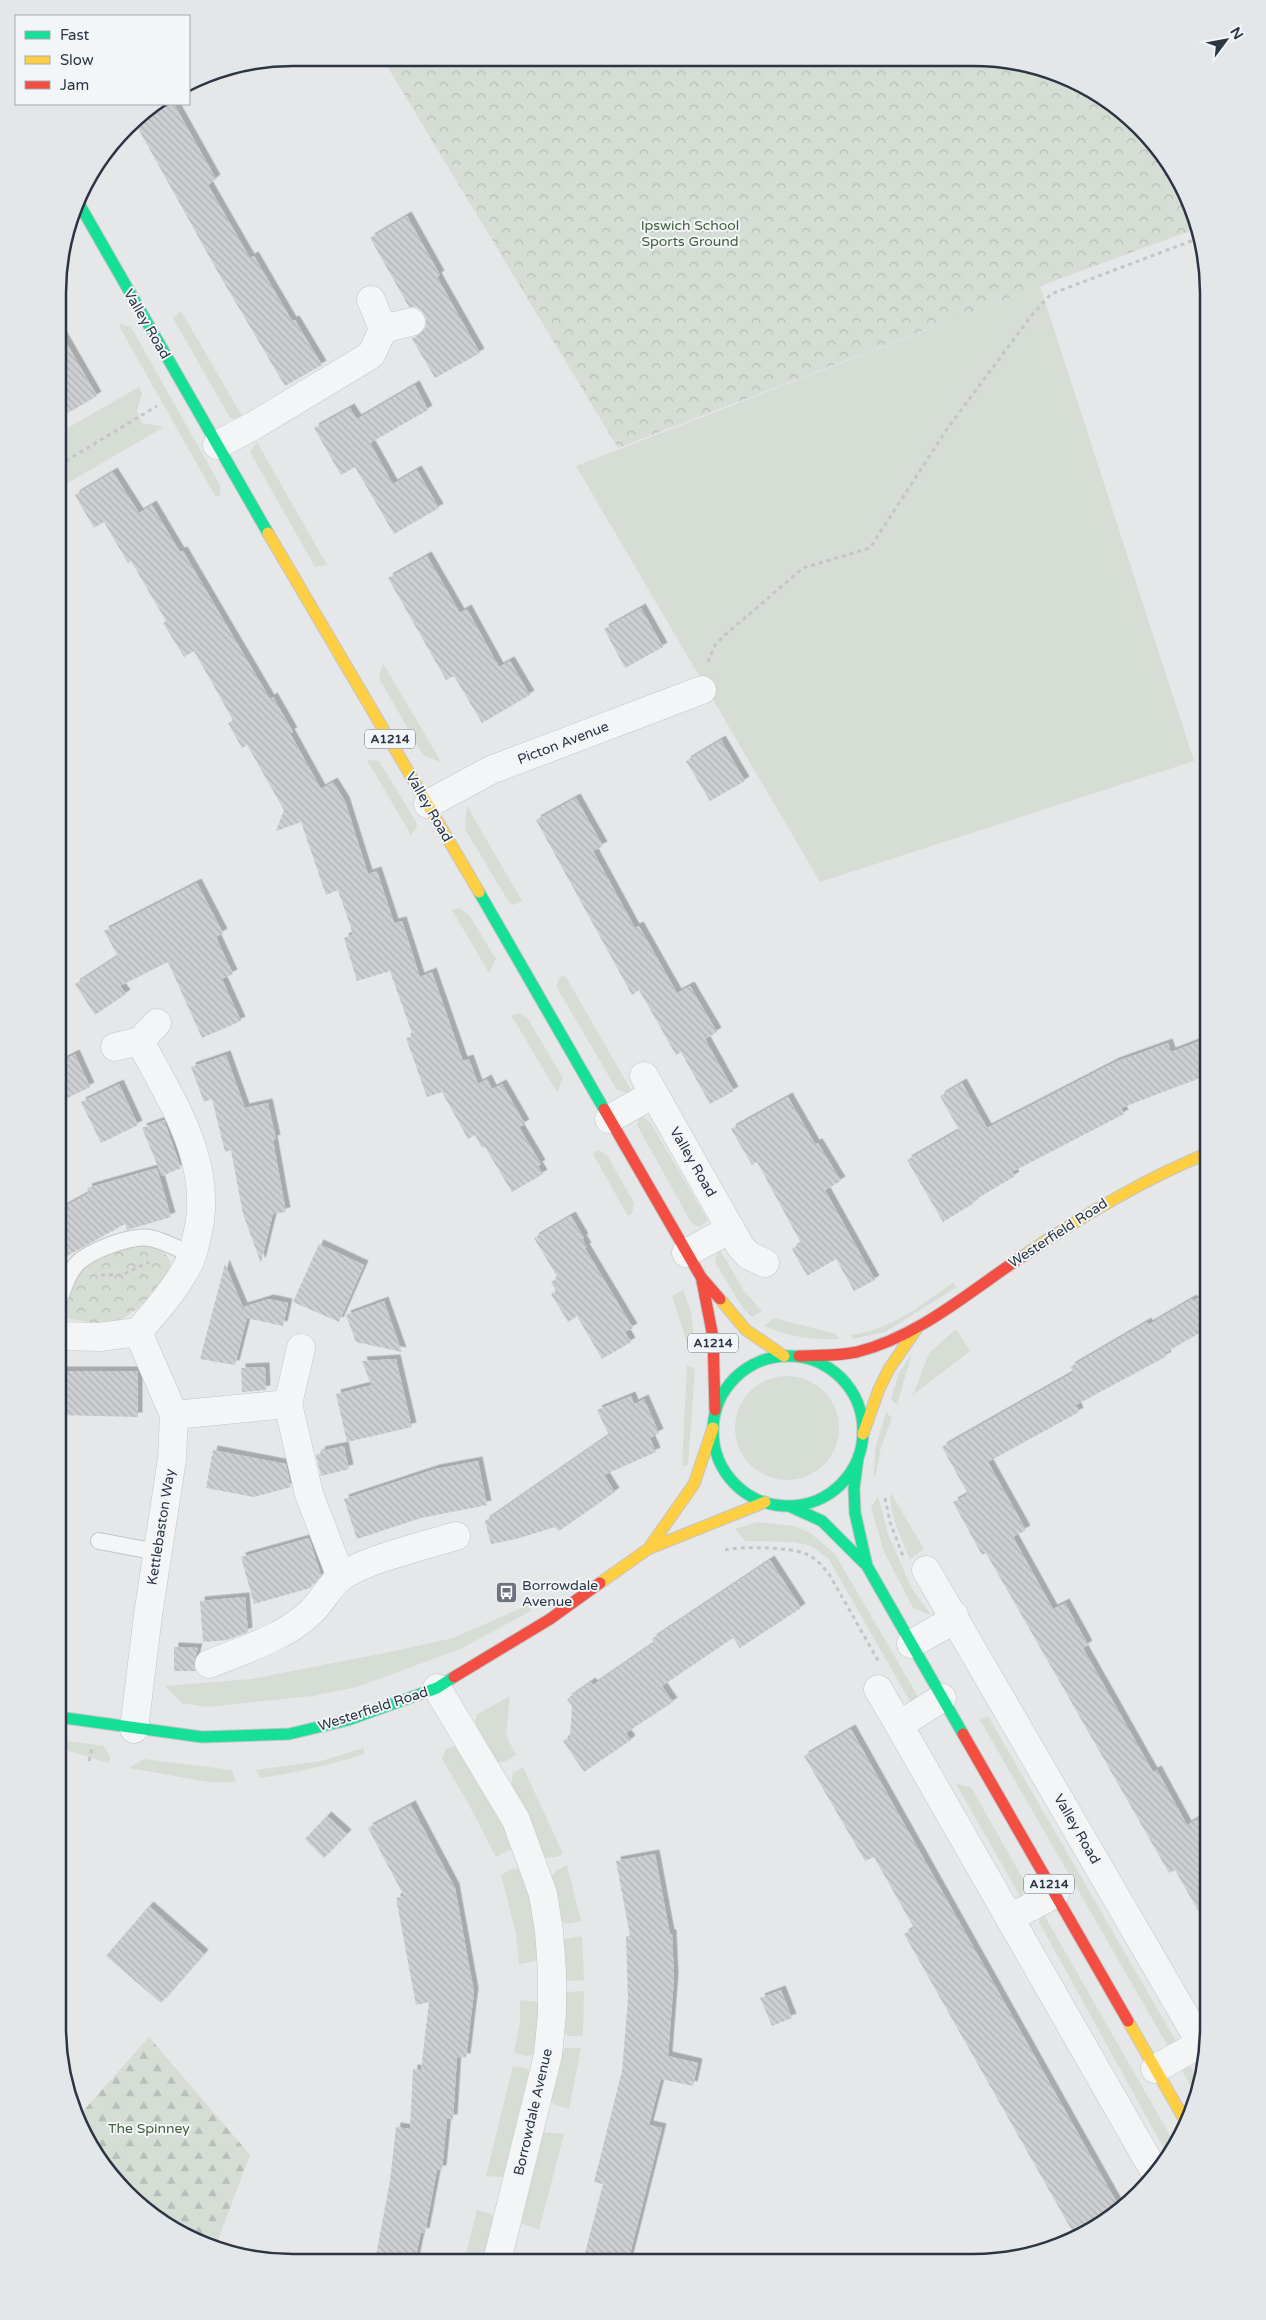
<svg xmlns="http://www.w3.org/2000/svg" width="1266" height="2320" font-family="'Varela Round',sans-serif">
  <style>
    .grass { fill: #d6ddd5 }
    .forest { fill: url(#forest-firs) }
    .park { fill: url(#park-crowns) }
    .building { fill: url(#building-back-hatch); filter: url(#shadow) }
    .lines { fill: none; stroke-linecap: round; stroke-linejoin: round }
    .lane-casing { stroke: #c3c5c7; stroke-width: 18 }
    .street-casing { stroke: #c3c5c7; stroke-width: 29 }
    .fast-casing { stroke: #c3c5c7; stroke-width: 13 }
    .slow-casing { stroke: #c3c5c7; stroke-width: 13 }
    .jam-casing { stroke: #c3c5c7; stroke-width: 13 }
    .path { stroke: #c4c5c9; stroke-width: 3; stroke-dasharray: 4 4; stroke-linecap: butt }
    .lane { stroke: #f4f5f6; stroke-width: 16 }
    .street { stroke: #f4f5f6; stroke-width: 28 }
    .fast { stroke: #16e098; stroke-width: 11 }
    .slow { stroke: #ffcf43; stroke-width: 11 }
    .jam { stroke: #f24e42; stroke-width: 11 }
    .labels { text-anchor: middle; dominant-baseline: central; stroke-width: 4; stroke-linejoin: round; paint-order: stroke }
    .shield { fill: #f3f6f8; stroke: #676f7a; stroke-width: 1 }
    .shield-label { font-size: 12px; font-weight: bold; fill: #2b3544 }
    .park-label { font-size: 14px; fill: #426038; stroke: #f3f6f8 }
    .street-label { font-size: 14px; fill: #2b3544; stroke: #f3f6f8 }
    .poi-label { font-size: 14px; fill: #2b3544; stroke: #f3f6f8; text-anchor: start }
    .rim { fill: none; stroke: #2b3544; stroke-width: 2.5 }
  </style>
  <defs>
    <pattern id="forest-firs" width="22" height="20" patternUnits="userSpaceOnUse" patternTransform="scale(1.25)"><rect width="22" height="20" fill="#d6ddd5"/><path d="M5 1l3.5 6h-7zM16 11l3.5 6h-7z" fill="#b8beb8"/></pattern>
    <pattern id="park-crowns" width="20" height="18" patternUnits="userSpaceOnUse" patternTransform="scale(1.25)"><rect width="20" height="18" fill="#d6ddd5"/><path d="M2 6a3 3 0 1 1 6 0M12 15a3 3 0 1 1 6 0" fill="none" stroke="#b8beb8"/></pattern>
    <pattern id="building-back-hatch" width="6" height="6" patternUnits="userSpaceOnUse" patternTransform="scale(1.25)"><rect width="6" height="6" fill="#cdcfd2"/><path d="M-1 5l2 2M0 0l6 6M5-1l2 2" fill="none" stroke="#b0b2b6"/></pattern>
    <filter id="shadow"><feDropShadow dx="4.5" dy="-4.5" stdDeviation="0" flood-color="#0004"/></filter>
  </defs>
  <rect width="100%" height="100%" fill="#e5e7e9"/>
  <path class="grass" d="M 1040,286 L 1194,761 L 820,882 L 576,466 Z
    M 181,311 L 244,419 L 230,418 L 173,318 Z
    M 121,324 L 131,327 L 220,485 L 220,496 L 215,496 L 119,326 Z
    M 139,387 L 142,393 L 137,411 L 142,423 L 164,427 L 59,488 L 59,433 Z
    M 257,442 L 327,565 L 315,567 L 250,452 Z
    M 383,663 L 441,762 L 423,755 L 379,678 Z
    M 367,760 L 379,761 L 415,820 L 417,826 L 411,835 Z
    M 467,806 L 522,901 L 513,905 L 510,904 L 465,829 Z
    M 459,908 L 469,915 L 496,959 L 489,973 L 452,910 Z
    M 564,976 L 566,977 L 634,1095 L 617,1090 L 556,986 L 560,977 Z
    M 519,1013 L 528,1019 L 563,1078 L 557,1092 L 511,1015 Z
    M 643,1117 L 650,1122 L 707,1219 L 706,1222 L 700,1227 L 692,1224 L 637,1125 L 639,1118 Z
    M 598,1150 L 607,1155 L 634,1203 L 632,1214 L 628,1216 L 593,1154 Z
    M 720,1250 L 744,1291 L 762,1311 L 752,1317 L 744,1310 L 715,1262 L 717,1253 Z
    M 953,1282 L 957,1287 L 885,1332 L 852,1339 L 851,1335 C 892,1329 921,1306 953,1282 Z
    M 683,1290 L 691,1312 L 696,1352 L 689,1349 L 672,1296 Z
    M 774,1318 L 836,1334 L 839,1339 C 814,1340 787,1337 764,1326 Z
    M 956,1329 L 970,1351 L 913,1395 L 929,1353 Z
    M 912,1353 L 897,1405 L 891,1399 L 899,1373 Z
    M 687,1365 L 695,1369 L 688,1465 L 682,1466 Z
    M735 1428a52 52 0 1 1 104 0a52 52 0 1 1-104 0Z
    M 886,1412 L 892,1418 L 881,1447 L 876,1475 L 874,1475 L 875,1450 Z
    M 891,1493 L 924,1549 L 910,1559 C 903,1543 887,1509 891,1493 Z
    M 878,1496 L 888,1534 L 911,1587 L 931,1615 L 913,1608 L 884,1552 L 871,1508 Z
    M 757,1522 L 793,1526 L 809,1532 L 835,1554 L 920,1700 L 912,1705 L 828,1558 L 809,1545 L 793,1542 L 745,1541 L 735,1529 Z
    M 528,1605 L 531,1611 L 460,1649 L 357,1687 L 312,1696 L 207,1707 L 182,1703 L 165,1686 L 251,1679 L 390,1652 L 453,1638 Z
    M 510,1696 L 506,1735 L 516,1755 L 504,1762 L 497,1762 C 489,1748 473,1732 476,1715 Z
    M 988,1716 L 1177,2043 L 1169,2048 L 980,1720 Z
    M 68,1741 L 104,1746 L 110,1757 L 109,1763 L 62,1749 L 63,1744 Z
    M 457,1746 C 479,1778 501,1811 513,1848 L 496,1857 L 467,1801 L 442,1759 L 446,1749 Z
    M 364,1748 L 364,1754 C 330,1765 296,1773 260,1778 L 256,1770 L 321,1761 Z
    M 144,1759 L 232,1770 L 236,1782 L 209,1782 L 129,1768 Z
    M 523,1767 L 563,1854 C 556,1858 550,1858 542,1857 L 511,1786 L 513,1773 Z
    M 956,1784 L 971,1787 L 1028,1888 L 1020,1896 Z
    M 567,1865 L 581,1921 L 566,1924 L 558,1918 L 549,1880 L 556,1871 Z
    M 521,1868 C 532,1898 536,1927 538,1958 L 535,1961 L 519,1964 L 516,1934 L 501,1875 L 512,1869 Z
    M 1043,1913 L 1175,2144 L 1168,2156 L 1039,1922 Z
    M 582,1936 L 584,1980 L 572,1981 L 565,1979 L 562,1946 L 564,1939 Z
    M 584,1991 L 583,2036 L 568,2036 L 563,2031 L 564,1996 L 567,1992 Z
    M 520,2000 L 538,2002 L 542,2011 L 537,2054 L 526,2056 L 514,2053 L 520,2022 Z
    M 565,2048 L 581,2048 L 569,2109 L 556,2105 L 551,2101 L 560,2053 Z
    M 1188,2062 L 1199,2081 L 1196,2095 L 1182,2071 Z
    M 513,2066 L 526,2068 L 532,2074 L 508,2173 L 501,2177 L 486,2176 Z
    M 540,2132 L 564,2134 L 539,2230 L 521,2223 L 519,2220 Z
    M 477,2210 L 489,2213 L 497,2219 L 485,2261 L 464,2261 Z"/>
  <path class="forest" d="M 149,2037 L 250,2155 L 215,2248 L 203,2244 L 138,2204 L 97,2158 L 77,2118 Z"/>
  <path class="park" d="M 382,58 L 1019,62 L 1077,82 L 1128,116 L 1169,162 L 1196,217 L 1198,228 L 1040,286 L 618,448 Z
    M 148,1244 C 161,1250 170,1253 171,1269 C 157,1290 133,1322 104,1323 C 90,1323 75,1320 62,1317 C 65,1306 67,1291 73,1280 C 86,1254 123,1250 148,1244 Z"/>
  <path class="building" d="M 157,104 L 174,104 L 216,179 L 208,185 L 250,258 L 254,256 L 292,321 L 295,320 L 322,365 L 285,386 L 220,276 L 134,121 L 138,116 Z
    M 407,216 L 440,275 L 437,277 L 480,353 L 435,378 L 412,339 L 423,332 L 426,326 L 426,318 L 422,311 L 416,307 L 409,307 L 370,238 Z
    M 59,330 L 97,396 L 68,413 L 59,397 Z
    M 415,385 L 428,410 L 370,443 L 393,484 L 417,470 L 439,508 L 394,534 L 355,467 L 341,475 L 314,428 L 350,408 L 357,419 Z
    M 113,472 L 139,513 L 152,505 L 180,552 L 183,551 L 270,699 L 273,697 L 293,732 L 290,733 L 321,789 L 333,782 L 345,801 L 368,874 L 377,871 L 394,923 L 402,921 L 420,977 L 432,972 L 463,1061 L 469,1059 L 478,1084 L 487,1079 L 492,1089 L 502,1084 L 525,1124 L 519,1127 L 541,1164 L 538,1166 L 543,1174 L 512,1192 L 485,1147 L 482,1148 L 475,1135 L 468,1139 L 442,1092 L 427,1097 L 406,1038 L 413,1036 L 390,971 L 357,981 L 344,938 L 353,934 L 338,890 L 326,895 L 301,822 L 276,831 L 284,810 L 247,745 L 242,748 L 228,723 L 233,720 L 194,651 L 184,657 L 163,623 L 166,621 L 131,561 L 128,563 L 104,522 L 94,528 L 75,495 Z
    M 427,556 L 460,613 L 467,609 L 499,667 L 510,661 L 530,695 L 482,723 L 454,676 L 446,680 L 388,578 Z
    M 641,608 L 663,647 L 625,668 L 604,629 Z
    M 721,740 L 745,781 L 710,801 L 686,761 Z
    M 576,798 L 603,846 L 593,851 L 635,928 L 639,926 L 677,993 L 690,986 L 717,1032 L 705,1039 L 734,1091 L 710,1104 L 681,1052 L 676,1055 L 639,990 L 632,995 L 536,820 Z
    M 197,883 L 223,933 L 216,937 L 233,974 L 222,979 L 241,1021 L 202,1038 L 168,962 L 120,986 L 126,994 L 95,1015 L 75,984 L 118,956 L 104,931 Z
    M 1208,1038 L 1208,1075 L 1121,1108 L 1124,1114 L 1012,1172 L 1015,1176 L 973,1201 L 974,1203 L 943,1222 L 907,1160 L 959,1130 L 940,1096 L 962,1083 L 987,1128 L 1115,1062 L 1168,1043 L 1171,1052 Z
    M 75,1054 L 90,1087 L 59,1102 L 59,1062 Z
    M 226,1055 L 245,1108 L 268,1103 L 276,1139 L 273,1140 L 286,1212 L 273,1214 L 261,1263 L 243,1214 L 231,1150 L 225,1152 L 212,1099 L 204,1102 L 191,1067 Z
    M 119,1084 L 138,1125 L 101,1143 L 81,1102 Z
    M 788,1097 L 815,1144 L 818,1143 L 841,1181 L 825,1190 L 875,1280 L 854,1291 L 836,1259 L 807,1276 L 792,1249 L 801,1243 L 757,1162 L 752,1165 L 731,1129 Z
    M 164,1120 L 181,1168 L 162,1176 L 142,1128 Z
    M 157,1168 L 171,1217 L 127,1230 L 125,1224 L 58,1261 L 58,1210 L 89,1193 L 87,1188 Z
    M 571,1216 L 584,1238 L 582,1239 L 587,1247 L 585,1248 L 633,1328 L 625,1332 L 631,1342 L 602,1359 L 577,1316 L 568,1322 L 551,1294 L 556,1291 L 551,1282 L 558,1278 L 534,1238 Z
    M 319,1244 L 364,1265 L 339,1322 L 293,1302 Z
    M 225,1264 L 243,1307 L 269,1299 L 288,1303 L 283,1326 L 247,1318 L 235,1365 L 200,1359 Z
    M 1208,1293 L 1208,1328 L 1165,1353 L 1167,1356 L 1076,1405 L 1079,1412 L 988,1462 L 1026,1530 L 1013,1537 L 1053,1609 L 1065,1603 L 1088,1645 L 1083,1648 L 1153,1772 L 1157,1770 L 1187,1825 L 1208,1813 L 1208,1928 L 1175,1870 L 1169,1873 L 986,1553 L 982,1555 L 953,1502 L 968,1494 L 942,1447 L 1074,1372 L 1070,1367 L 1147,1322 L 1148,1325 L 1192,1299 L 1193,1301 Z
    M 384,1301 L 402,1352 L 356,1342 L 346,1315 Z
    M 396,1359 L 412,1427 L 347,1442 L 336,1394 L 371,1385 L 362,1361 Z
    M 265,1367 L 266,1390 L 242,1392 L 241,1368 Z
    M 58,1371 L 138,1371 L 138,1417 L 58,1415 Z
    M 631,1396 L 634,1404 L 644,1399 L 659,1433 L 650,1438 L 656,1452 L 604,1475 L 615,1492 L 559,1531 L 555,1527 L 516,1539 L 491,1544 L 485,1521 L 609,1435 L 597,1410 Z
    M 344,1446 L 349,1469 L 321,1476 L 316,1455 L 321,1453 L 320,1451 Z
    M 213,1450 L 286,1464 L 291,1487 L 254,1497 L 206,1488 Z
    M 478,1461 L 487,1505 L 421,1518 L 357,1539 L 344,1499 L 435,1469 Z
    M 309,1538 L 321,1575 L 310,1588 L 254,1604 L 241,1557 Z
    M 770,1560 L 801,1608 L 740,1648 L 733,1638 L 662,1686 L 673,1702 L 626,1733 L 631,1740 L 584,1772 L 563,1741 L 570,1737 L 572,1706 L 567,1699 L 591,1682 L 593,1685 L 654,1643 L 652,1639 Z
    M 245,1597 L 248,1632 L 227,1640 L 203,1642 L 200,1601 Z
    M 174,1647 L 198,1648 L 194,1662 L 196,1671 L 174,1671 Z
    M 851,1729 L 1121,2210 L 1075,2236 L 904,1934 L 914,1928 L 874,1857 L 865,1861 L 804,1756 Z
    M 411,1805 L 455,1888 L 474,1992 L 466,2058 L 457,2057 L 453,2119 L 447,2119 L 442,2170 L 437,2170 L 425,2233 L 421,2232 L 415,2261 L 375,2261 L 390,2181 L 396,2127 L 410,2129 L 413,2069 L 421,2070 L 429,2002 L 416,2005 L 396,1898 L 404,1896 L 368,1828 Z
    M 327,1816 L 347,1834 L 324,1858 L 305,1839 Z
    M 655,1854 L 670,1934 L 672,1934 L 674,1978 L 668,2056 L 698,2063 L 693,2086 L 661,2079 L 649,2125 L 662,2128 L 628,2262 L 583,2261 L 603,2184 L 594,2182 L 622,2071 L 628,1999 L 626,1936 L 630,1936 L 616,1861 Z
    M 149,1906 L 204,1954 L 161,2003 L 106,1956 Z
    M 781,1990 L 792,2018 L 772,2026 L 760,1998 Z"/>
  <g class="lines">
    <defs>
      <path id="lane" d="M 58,1304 C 63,1290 68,1270 81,1260 C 96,1249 131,1235 150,1238 C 164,1241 179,1249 192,1255
        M 99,1541 L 157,1552"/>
      <path id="street" d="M 371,300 L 383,329
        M 217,445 L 253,426 L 371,355 L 383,329 L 411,322
        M 428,804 L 491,770 L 702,690
        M 115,1047 L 140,1041 L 157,1023
        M 644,1076 L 740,1246 L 748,1255 L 765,1263
        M 609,1119 L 654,1094
        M 686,1253 L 731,1229
        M 58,1336 L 99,1337 L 138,1332 C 156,1311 175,1290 188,1265 C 193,1256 195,1246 197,1236 C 215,1163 172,1103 140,1041
        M 288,1404 L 301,1348
        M 174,1415 L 288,1404 L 309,1494 L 341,1577
        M 926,1570 L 1206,2052
        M 911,1644 L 943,1626 L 954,1615
        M 209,1664 C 243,1650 284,1638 311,1612 C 322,1602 329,1586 341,1577 C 364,1560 426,1545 456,1536
        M 437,1688 L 516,1820 L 543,1894 L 549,1931 L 552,1971 L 552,2014 L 548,2055 L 497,2261
        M 878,1689 L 899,1725
        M 942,1698 L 899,1725 L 1156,2174
        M 134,1729 L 148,1615 L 172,1459 L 174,1415 L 138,1332
        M 1010,1918 L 1055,1894
        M 1155,2069 L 1201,2043"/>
      <path id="fast" d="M 78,202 L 268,533
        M 479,892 L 604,1109
        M713 1431a75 75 0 1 1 150 0a75 75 0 1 1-150 0Z
        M 858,1458 L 854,1488 L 855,1513 L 867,1566 L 963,1734
        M 789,1506 L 822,1521 L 864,1563
        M 58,1717 L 202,1737 L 289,1734 L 348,1720 L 437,1688 L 454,1677"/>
      <path id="slow" d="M 268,533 L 479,892
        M 1023,1256 C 1082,1216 1142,1180 1208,1153
        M 720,1299 L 746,1330 L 784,1356
        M 863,1434 L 879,1389 L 889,1369 L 917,1328
        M 649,1548 L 694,1484 L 713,1428
        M 600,1583 L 648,1549 L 765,1502
        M 1128,2021 L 1187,2124"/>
      <path id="jam" d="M 604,1109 L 701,1277 L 720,1299
        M 702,1281 L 713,1337 L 715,1410
        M 799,1356 C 818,1355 838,1356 857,1352 C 920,1336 970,1291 1023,1256
        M 454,1677 L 550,1619 L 600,1583
        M 963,1734 L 1128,2021"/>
    </defs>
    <use href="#lane" class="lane-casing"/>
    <use href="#street" class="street-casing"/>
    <use href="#fast" class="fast-casing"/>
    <use href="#slow" class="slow-casing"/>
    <use href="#jam" class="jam-casing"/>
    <path class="path" d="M 59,465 L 157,406
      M 708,662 L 715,645 L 724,636 L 803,568 L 870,548 L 947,429 L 1032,315 L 1051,294 L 1199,238
      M 101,1275 L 122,1275 L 149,1262
      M 885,1498 L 890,1522 L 903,1556
      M 725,1550 C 742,1546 790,1547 806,1554 C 816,1558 822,1566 829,1574 L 879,1662
      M 89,1761 L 92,1749"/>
    <use href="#lane" class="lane"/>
    <use href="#street" class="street"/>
    <use href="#fast" class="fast"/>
    <use href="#slow" class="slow"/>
    <use href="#jam" class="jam"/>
  </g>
  <defs>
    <symbol id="bus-square" viewBox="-11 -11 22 22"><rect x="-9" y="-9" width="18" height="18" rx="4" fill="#6c737e" stroke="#f3f6f8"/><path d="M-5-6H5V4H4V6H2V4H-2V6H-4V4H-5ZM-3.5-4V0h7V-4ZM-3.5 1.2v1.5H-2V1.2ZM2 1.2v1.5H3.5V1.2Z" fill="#fff"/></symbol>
  </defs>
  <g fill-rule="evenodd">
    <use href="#bus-square" x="494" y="1580" width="25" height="25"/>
  </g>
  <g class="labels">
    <g class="shield">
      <rect x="365" y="729.5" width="50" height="19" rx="4"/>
      <rect x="688" y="1333.5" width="50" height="19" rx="4"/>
      <rect x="1024" y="1874.5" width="50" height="19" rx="4"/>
    </g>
    <g class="shield-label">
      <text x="390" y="739">A1214</text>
      <text x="713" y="1343">A1214</text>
      <text x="1049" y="1884">A1214</text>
    </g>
    <g class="park-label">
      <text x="690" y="225">Ipswich School<tspan x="690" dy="16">Sports Ground</tspan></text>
      <text x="149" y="2128">The Spinney</text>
    </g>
    <g class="street-label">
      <text transform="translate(147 324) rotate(60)">Valley Road</text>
      <text transform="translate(563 743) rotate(-21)">Picton Avenue</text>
      <text transform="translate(429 807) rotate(60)">Valley Road</text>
      <text transform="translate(693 1162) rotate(60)">Valley Road</text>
      <text transform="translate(1058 1233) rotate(-33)">Westerfield Road</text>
      <text transform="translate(161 1527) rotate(-81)">Kettlebaston Way</text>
      <text transform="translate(373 1709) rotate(-18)">Westerfield Road</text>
      <text transform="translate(1077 1829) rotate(60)">Valley Road</text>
      <text transform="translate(533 2112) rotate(-77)">Borrowdale Avenue</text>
    </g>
    <g class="poi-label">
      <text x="522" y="1585">Borrowdale<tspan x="522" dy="16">Avenue</tspan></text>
    </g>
  </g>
  <path d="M0 0H1266V2320H0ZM293 66H973A227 227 0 0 1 1200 293V2027A227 227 0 0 1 973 2254H293A227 227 0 0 1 66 2027V293A227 227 0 0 1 293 66Z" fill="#e3e7ea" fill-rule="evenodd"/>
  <path class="rim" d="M293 66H973A227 227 0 0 1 1200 293V2027A227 227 0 0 1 973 2254H293A227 227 0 0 1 66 2027V293A227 227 0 0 1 293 66Z"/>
  <rect x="15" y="15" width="175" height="90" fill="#f3f6f8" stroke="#a3a9b0"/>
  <rect x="25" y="31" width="25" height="8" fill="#16e098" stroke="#a3a9b0"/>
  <text x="60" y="40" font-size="15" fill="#2b3544">Fast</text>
  <rect x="25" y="56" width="25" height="8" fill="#ffcf43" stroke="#a3a9b0"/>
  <text x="60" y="65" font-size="15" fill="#2b3544">Slow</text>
  <rect x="25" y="81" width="25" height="8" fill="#f24e42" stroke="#a3a9b0"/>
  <text x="60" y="90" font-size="15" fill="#2b3544">Jam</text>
  <g transform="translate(1226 40) rotate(58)" stroke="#f3f6f8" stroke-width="4" paint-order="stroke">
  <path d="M0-4L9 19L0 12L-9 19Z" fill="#2b3544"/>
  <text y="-8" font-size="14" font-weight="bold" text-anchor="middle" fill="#2b3544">N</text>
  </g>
</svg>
